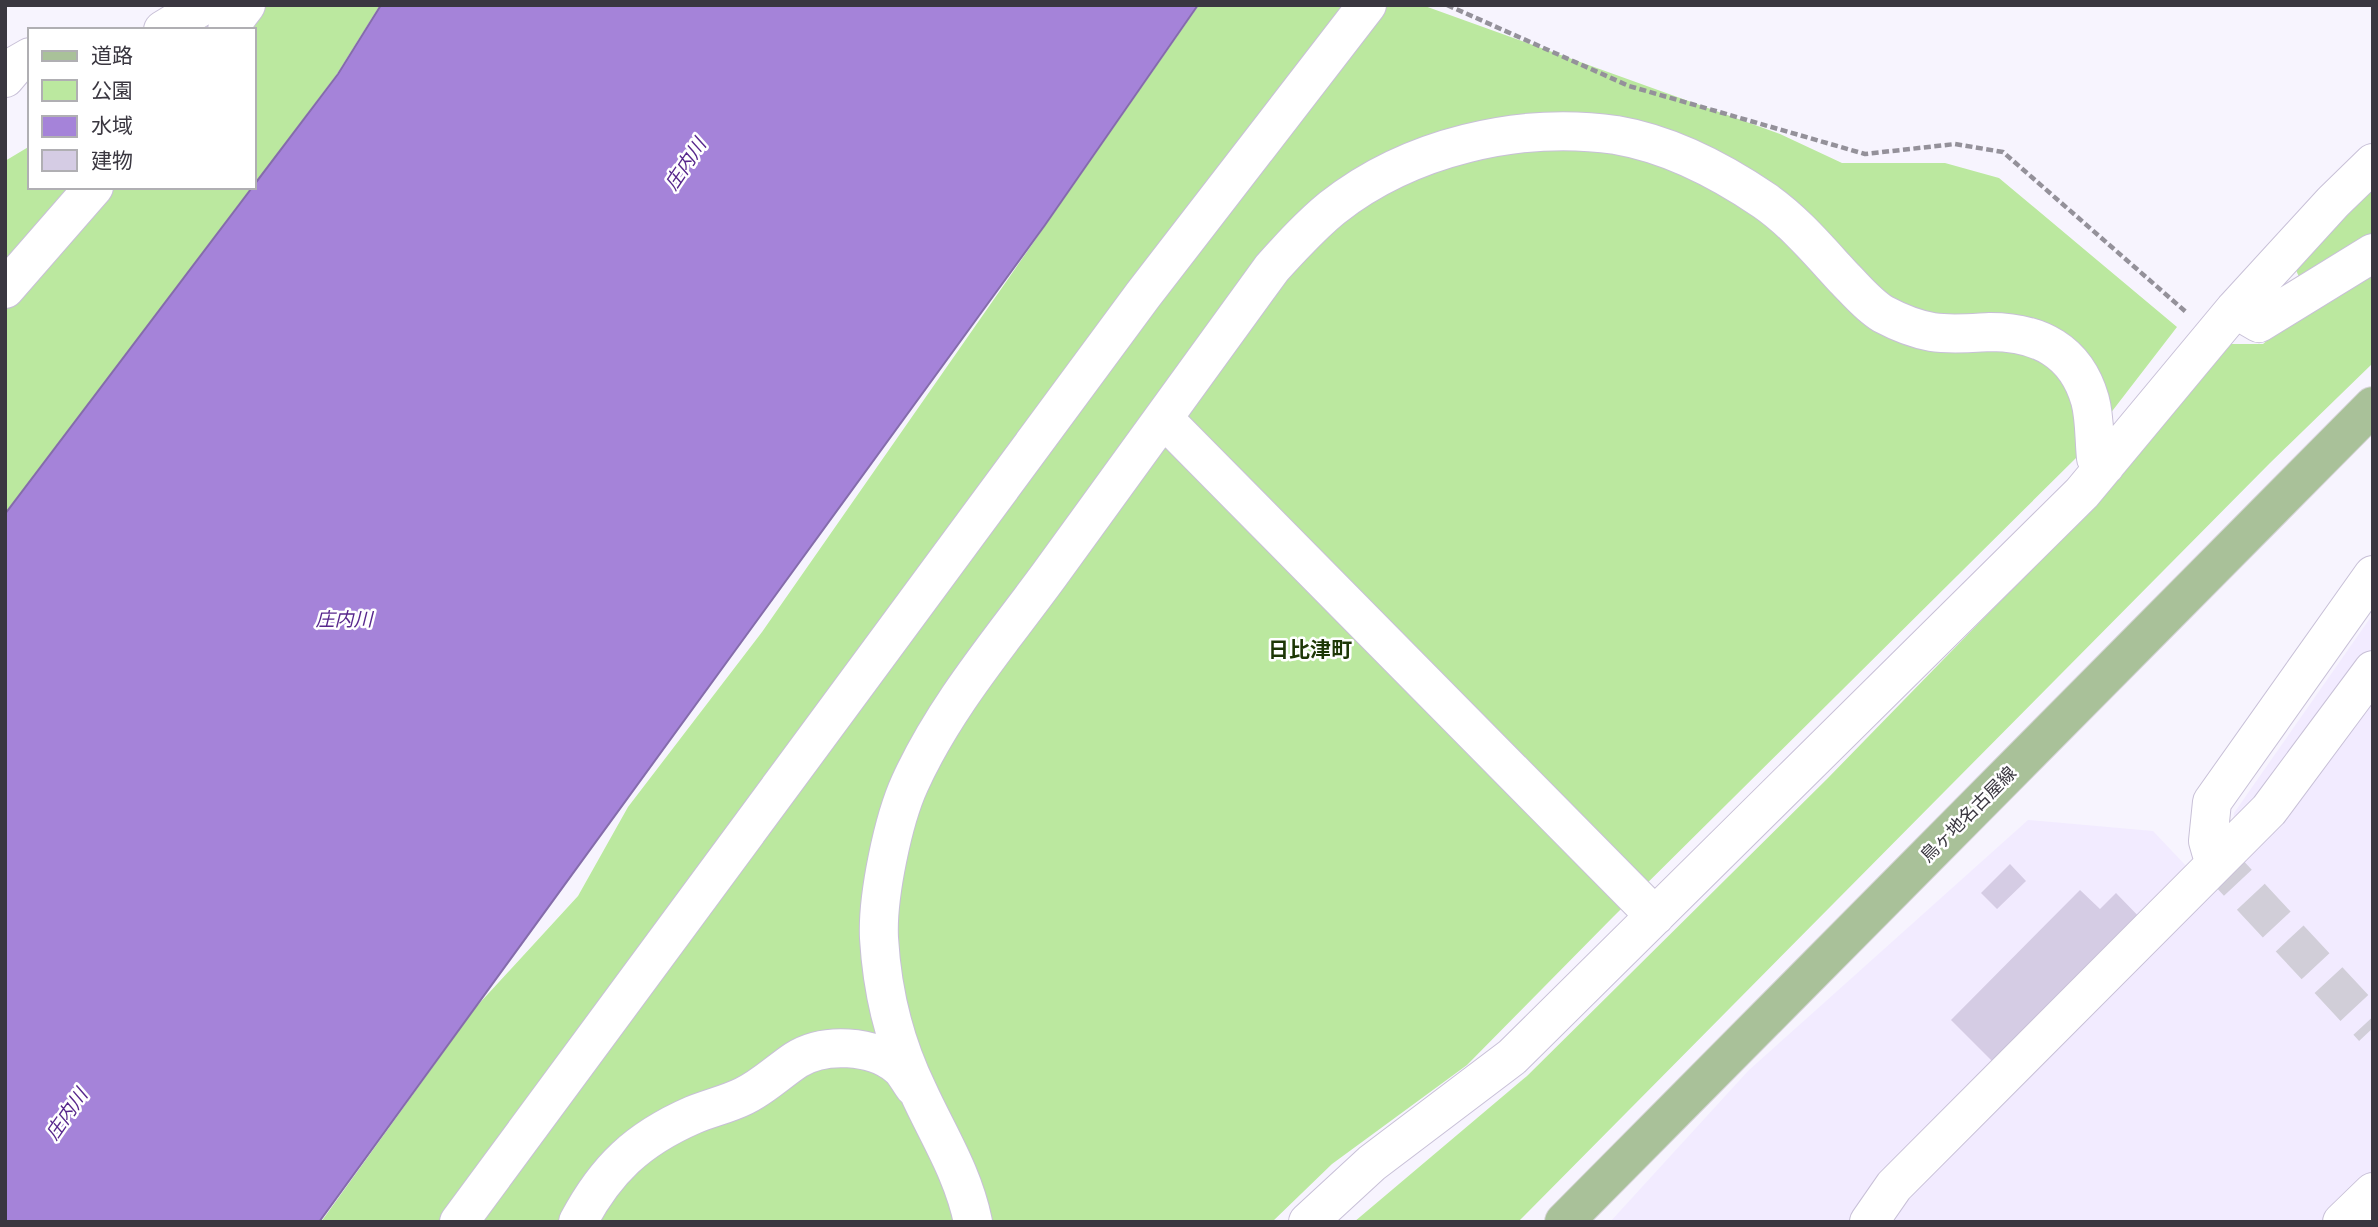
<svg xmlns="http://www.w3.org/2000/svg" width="2378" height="1227" font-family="'Public Sans','Noto Sans JP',sans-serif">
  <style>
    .built { fill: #f2ebff }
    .green { fill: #bbe89f }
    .water { fill: #a583d9; stroke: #856cab; stroke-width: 2 }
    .building { fill: #d5cce4 }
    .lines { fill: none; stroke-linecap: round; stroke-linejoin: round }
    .minor-tunnel { stroke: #d1ced8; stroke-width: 38; stroke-dasharray: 38 19; stroke-linecap: butt }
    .minor-casing { stroke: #c8c0d7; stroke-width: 40 }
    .major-casing { stroke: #d4d3d5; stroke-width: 40 }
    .path { stroke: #94919a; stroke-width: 4.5; stroke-dasharray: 7 3.5; stroke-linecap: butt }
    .minor { stroke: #fff; stroke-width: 38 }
    .major { stroke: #a9c199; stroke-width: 38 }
    .labels { text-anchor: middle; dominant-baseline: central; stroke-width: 5; stroke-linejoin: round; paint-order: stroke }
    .street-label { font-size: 18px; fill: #3a3740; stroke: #fff }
    .water-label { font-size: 19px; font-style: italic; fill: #57278c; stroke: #fff }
    .quarter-label { font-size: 21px; font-weight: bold; fill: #1d3706; stroke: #fff }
  </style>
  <rect width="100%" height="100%" fill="#f7f4fe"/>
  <path class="built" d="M 2373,614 L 2373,1222 L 1610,1222 L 1748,1071 L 2028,820 L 2153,831 L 2190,870 L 2232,833 L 2234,813 Z"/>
  <path class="green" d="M 260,5 L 380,5 L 337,74 L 254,185 L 254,30 L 242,30 Z
    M 1199,5 L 1422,5 L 1780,134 L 1842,163 L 1945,163 L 1999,178 L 2177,327 L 2076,458 L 1614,916 L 1467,1065 L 1332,1164 L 1272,1222 L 321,1222 L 476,1007 L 578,896 L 628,807 L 762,632 Z
    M 30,146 L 30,187 L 252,187 L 5,514 L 5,161 Z
    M 2373,179 L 2373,240 L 2303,286 L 2292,261 Z
    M 2373,266 L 2373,363 L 2270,463 L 1518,1222 L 1354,1222 L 1527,1076 L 1827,779 L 2091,508 L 2230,344 L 2263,344 L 2301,312 Z"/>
  <path class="water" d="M 381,5 L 1198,5 L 1045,225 L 319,1222 L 5,1222 L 5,514 L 338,74 Z"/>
  <path class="building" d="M 2010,864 L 2026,881 L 1997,909 L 1981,893 Z
    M 2080,890 L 2100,909 L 2116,893 L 2146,924 L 2000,1069 L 1951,1020 Z"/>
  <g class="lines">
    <path class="minor-tunnel" d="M 2212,855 L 2373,1028"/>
    <defs>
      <path id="minor" d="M 163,30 L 204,5
        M 227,30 L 246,5
        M 5,78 L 16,65 L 30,57
        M 5,289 L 94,187
        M 2235,309 L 2259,323 L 2373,253
        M 1164,419 L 1655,916
        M 2212,855 L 2208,841 L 2212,802 L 2373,575
        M 459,1222 L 1143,295 L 1367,5
        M 578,1222 C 606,1169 638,1139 693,1115 C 710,1108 728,1104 744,1096 C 763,1087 778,1072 796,1060 C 824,1042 873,1045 898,1066 C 905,1071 909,1081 914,1087
        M 973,1222 C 963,1173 938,1135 918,1091 C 895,1044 882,990 879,938 C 877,897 893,820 910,783 C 945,706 1001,641 1050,574 C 1125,472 1199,370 1272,268 C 1291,247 1310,226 1332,208 C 1409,147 1520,121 1616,135 C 1669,144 1721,171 1765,201 C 1795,222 1819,251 1844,278 C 1856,290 1868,305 1883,314 C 1898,322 1915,329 1932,332 C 1951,335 1971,333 1990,332 C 2039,332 2076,351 2090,400 C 2095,418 2094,439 2096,458 L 2105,466
        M 1308,1222 L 1372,1163 L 1512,1057 L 2082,493 L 2235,309 L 2333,202 L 2373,163
        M 1869,1222 L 1894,1186 L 2269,810 L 2373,670
        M 2342,1222 L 2373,1192"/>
      <path id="major" d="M 1564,1222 L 2373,406"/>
    </defs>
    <use href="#minor" class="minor-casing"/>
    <use href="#major" class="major-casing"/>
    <path class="path" d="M 1447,5 L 1629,86 L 1865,154 L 1955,144 L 2003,152 L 2186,312"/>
    <use href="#minor" class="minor"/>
    <use href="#major" class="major"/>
  </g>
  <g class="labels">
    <g class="street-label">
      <text transform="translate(1968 814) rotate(-45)">鳥ヶ地名古屋線</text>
    </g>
    <g class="water-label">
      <text transform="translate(685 164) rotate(-56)">庄内川</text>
      <text x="344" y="619">庄内川</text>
      <text transform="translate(66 1114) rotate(-55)">庄内川</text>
    </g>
    <g class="quarter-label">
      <text x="1310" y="649">日比津町</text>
    </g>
  </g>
  <rect width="2378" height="1227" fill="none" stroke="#3a3740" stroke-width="14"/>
  <rect x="28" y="28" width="228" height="161" fill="#ffffff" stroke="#b0afb3" stroke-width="2"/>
  <rect x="42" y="51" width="35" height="10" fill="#a9c199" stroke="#b0afb3" stroke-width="2"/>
  <text x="91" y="63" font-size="21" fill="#3a3740">道路</text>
  <rect x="42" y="80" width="35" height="21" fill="#bbe89f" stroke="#b0afb3" stroke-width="2"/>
  <text x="91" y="98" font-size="21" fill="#3a3740">公園</text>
  <rect x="42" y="116" width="35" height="21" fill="#a583d9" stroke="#b0afb3" stroke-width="2"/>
  <text x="91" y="133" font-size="21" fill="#3a3740">水域</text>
  <rect x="42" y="150" width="35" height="21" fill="#d5cce4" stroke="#b0afb3" stroke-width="2"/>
  <text x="91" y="168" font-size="21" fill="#3a3740">建物</text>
</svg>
